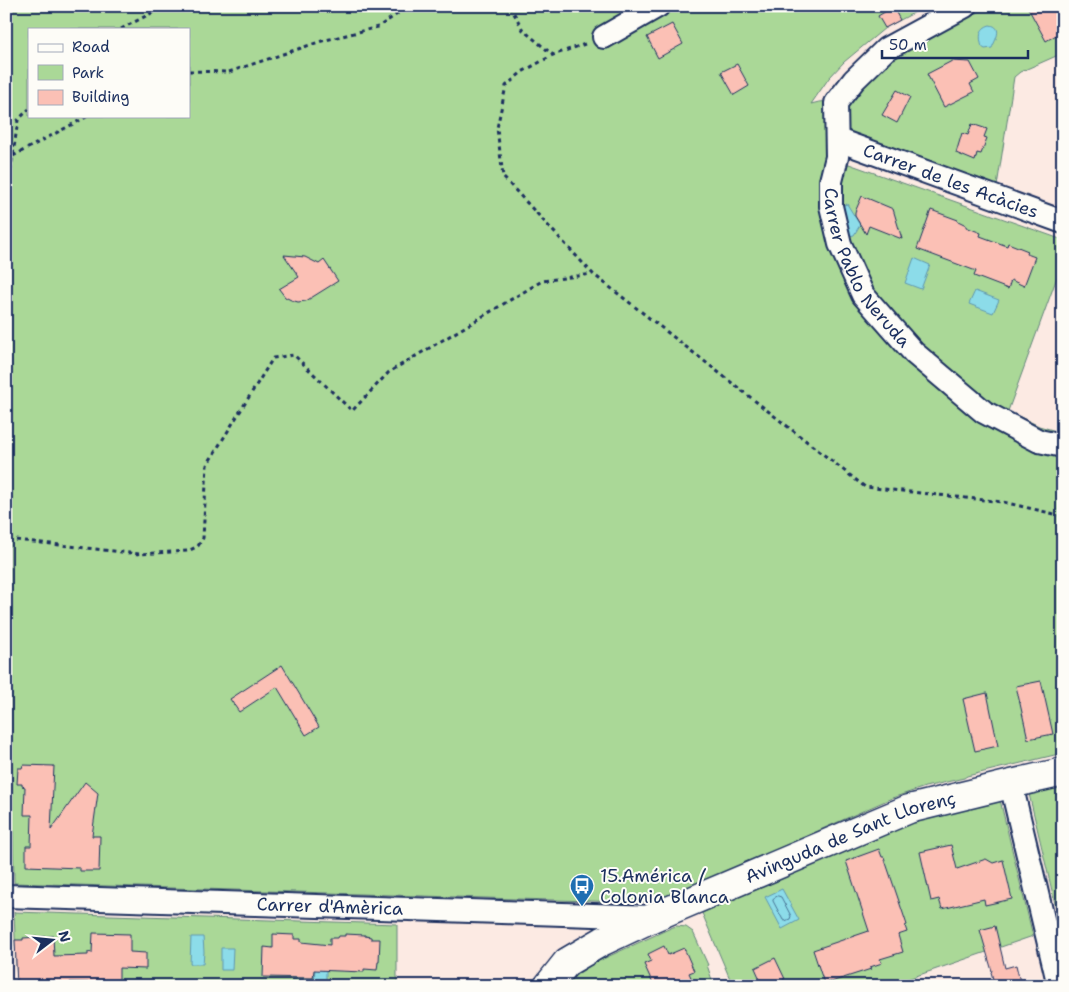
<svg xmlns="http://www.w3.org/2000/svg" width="1069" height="992" font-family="'Shantell Sans',sans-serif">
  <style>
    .green { fill: #aad897; stroke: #62847a; fill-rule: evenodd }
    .water { fill: #8cdce9; stroke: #5f97b1 }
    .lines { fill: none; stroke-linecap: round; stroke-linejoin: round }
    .shore { stroke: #487496; stroke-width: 1 }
    .building { fill: #fbc0b5; stroke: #1b2f5e }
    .street-casing { stroke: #1b2f5e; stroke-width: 26 }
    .secondary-casing { stroke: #1b2f5e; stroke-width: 31 }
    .path { stroke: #1b2f5e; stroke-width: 3; stroke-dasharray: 4 4; stroke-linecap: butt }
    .street { stroke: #fdfcf7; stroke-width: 22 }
    .secondary { stroke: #fdfcf7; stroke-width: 28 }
    .labels { text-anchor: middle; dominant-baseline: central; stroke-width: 4; stroke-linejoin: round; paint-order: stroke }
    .street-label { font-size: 18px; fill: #1b2f5e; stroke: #fdfcf7 }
    .poi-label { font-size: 18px; fill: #1b2f5e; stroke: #fdfcf7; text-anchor: start }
  </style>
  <rect width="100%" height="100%" fill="#fceae3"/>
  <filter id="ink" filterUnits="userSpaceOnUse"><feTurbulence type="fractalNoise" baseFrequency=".02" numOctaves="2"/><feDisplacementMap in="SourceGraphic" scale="10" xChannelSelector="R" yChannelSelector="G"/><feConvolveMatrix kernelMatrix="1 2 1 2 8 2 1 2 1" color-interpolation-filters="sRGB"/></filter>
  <g filter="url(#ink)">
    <path class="green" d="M 6,6 L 927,6 L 885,28 L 844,62 L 829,78 L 811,104 L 819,102 L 831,101 L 845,164 L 849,164 L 1063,240 L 1063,261 L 1008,411 L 1039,426 L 1063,433 L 1063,753 L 967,776 L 964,778 L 925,787 L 892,798 L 692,887 L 651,901 L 630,902 L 517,899 L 14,883 L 11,724 L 10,546 L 6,392 ZM 29,29 L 189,29 L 189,116 L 29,116 Z
      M 990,6 L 1063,6 L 1063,53 L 1020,72 L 1014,77 L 997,186 L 852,134 L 843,123 L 842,108 L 866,80 L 895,57 Z
      M 1063,786 L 1063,937 L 1029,794 Z
      M 1000,800 L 1033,936 L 887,986 L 733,986 L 702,913 L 904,823 Z
      M 14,912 L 397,924 L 397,986 L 313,986 L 313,983 L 299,983 L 299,986 L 17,986 Z
      M 677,926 L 686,927 L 693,932 L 708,965 L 707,965 L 714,986 L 565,986 L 572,978 L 594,963 L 673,927 Z"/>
    <path class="water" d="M 990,25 C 1004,27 995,40 992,48 L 985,49 L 982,47 C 979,37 979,28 990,25 Z
      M 847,204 L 860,225 L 854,235 L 849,236 L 841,206 Z
      M 914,258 L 930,265 L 921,289 L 905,283 Z
      M 975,291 L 999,300 L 993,313 L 969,304 Z
      M 782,889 L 799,920 L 782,929 L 765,897 Z
      M 191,937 L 203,937 L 204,952 L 203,964 L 190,964 Z
      M 221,948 L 233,948 L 232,970 L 221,970 Z
      M 315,966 L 326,966 L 326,986 L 314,986 Z"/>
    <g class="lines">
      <path class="shore" d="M 778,896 L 781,897 L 791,916 L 790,919 L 785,921 L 783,920 L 773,901 L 773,899 Z"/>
    </g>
    <path class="building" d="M 1027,6 L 1055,6 L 1062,20 L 1058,23 L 1060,28 L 1058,34 L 1046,41 Z
      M 893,7 L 900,20 L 885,28 L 878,16 Z
      M 672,24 L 683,44 L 658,58 L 647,37 Z
      M 952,61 L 970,62 L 979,79 L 970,84 L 974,92 L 944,107 L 927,74 Z
      M 737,64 L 749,86 L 734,95 L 721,72 Z
      M 897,90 L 910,97 L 897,123 L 882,115 Z
      M 972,124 L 987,129 L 984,137 L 987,138 L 981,154 L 977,153 L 975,161 L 956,153 L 962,133 L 968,135 Z
      M 862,196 L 893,209 L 902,239 L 869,226 L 866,234 L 855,216 L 855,212 Z
      M 931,210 L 958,220 L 958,221 L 966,225 L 966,227 L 981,233 L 980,236 L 1007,246 L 1008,243 L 1028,251 L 1027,254 L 1035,257 L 1024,286 L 1011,280 L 1008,289 L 974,276 L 976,271 L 917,249 Z
      M 284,255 L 305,257 L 319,264 L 324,260 L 338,281 L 306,301 L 298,302 L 291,300 L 285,297 L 279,289 L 299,277 Z
      M 282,665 L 319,727 L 306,735 L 277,687 L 239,712 L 230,699 Z
      M 1041,681 L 1053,734 L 1028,739 L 1016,686 Z
      M 987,693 L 998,746 L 975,751 L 963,699 Z
      M 23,765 L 54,766 L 51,830 L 85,782 L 98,793 L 92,836 L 100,836 L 99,871 L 80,871 L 80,868 L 26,866 L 26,846 L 31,846 L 32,815 L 24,815 L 25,787 L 22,786 L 22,784 L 17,784 L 18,768 L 22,768 Z
      M 951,845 L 957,869 L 986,859 L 993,863 L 1003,860 L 1012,899 L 985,905 L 984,899 L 942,909 L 939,899 L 931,901 L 920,852 Z
      M 879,849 L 882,857 L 884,857 L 907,925 L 905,926 L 907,932 L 898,935 L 903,952 L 880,959 L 882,963 L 870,967 L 871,969 L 831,982 L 830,981 L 824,983 L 813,950 L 869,931 L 846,861 Z
      M 995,926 L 1005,968 L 1016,965 L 1021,986 L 995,986 L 991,972 L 992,971 L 980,930 Z
      M 93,933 L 130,934 L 130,952 L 146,953 L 146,969 L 119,968 L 119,983 L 70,982 L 70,986 L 17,986 L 15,940 L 23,940 L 23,938 L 53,936 L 54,956 L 88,955 L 88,952 L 92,953 Z
      M 273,934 L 294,935 L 294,939 L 301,939 L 301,942 L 330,945 L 330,938 L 338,938 L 339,936 L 345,936 L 345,934 L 365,935 L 365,936 L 371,937 L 371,939 L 380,939 L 379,962 L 378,962 L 377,970 L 364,969 L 364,972 L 314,970 L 313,978 L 263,977 L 264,947 L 273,948 Z
      M 664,946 L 668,955 L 684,948 L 694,971 L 689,973 L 695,986 L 654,986 L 644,964 L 651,961 L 648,954 Z
      M 775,958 L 785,979 L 783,979 L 786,986 L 763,986 L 755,968 Z"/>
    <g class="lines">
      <defs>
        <g id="street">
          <path id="s1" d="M 965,6 L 886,49 L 854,80 L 836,103 L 837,157 L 831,181 L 831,206 L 840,244 L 863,295 L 914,353 L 984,412 L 1039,441 L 1063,446"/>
          <path d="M 604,37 L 658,6"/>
          <path id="s2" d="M 838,140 L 1063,222"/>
          <path d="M 1011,784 L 1059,986"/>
          <path id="s3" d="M 6,896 L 654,917"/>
        </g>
        <g id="secondary">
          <path id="s4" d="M 548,986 L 567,962 L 603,941 L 654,917 L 909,809 L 1011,784 L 1063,772"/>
        </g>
      </defs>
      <use href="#street" class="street-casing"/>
      <use href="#secondary" class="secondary-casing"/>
      <path class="path" d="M 510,6 L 523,30 L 553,55
        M 121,29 L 165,6
        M 585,44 L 553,55 L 522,72 L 506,86 L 497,128 L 503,177 L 593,274 L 865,487 L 1003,502 L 1063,516
        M 189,71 L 229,72 L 322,41 L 378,27 L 409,6
        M 13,156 L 88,116
        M 6,177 L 11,169 L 18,120 L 29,109
        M 16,540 L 139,554 L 188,551 L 198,546 L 203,538 L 207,465 L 273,358 L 294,355 L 352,411 L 389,372 L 542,281 L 592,274"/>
      <use href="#street" class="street"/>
      <use href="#secondary" class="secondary"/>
    </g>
  </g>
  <defs>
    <symbol id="bus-pin" viewBox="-11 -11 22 30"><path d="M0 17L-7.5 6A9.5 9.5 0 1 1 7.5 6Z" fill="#1f6fb2" stroke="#fdfcf7"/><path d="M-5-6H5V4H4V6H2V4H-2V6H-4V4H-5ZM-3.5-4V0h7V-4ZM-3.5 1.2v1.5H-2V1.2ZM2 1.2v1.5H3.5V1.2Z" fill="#fff"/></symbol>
  </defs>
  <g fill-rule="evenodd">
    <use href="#bus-pin" x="568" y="872" width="28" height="38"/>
  </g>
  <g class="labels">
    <g class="street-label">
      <text stroke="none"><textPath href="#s2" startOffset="120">Carrer de les Acàcies</textPath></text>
      <text stroke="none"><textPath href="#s1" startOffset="339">Carrer Pablo Neruda</textPath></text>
      <text stroke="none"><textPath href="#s4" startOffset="341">Avinguda de Sant Llorenç</textPath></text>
      <text stroke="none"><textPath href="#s3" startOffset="324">Carrer d'Amèrica</textPath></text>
    </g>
    <g class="poi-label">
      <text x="600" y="876">15.América /<tspan x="600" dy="21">Colonia Blanca</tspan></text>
    </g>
  </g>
  <rect width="1069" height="992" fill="none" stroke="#fdfcf7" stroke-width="25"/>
  <rect x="12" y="12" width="1044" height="967" fill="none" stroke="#1b2f5e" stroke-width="2" filter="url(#ink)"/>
  <rect x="28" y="28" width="162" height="90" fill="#fdfcf7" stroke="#a3aaba"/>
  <rect x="38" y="44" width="25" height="8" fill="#fdfcf7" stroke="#a3aaba"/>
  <text x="72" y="52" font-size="15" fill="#1b2f5e">Road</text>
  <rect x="38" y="65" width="25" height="15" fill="#aad897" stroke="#a3aaba"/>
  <text x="72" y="78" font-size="15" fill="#1b2f5e">Park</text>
  <rect x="38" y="90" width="25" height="15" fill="#fbc0b5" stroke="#a3aaba"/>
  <text x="72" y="102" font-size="15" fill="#1b2f5e">Building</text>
  <g transform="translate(52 940) rotate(74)" stroke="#fdfcf7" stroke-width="4" paint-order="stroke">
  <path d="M0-4L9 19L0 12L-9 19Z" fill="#1b2f5e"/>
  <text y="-8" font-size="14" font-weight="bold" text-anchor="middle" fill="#1b2f5e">N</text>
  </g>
  <path d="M882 50v8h146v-8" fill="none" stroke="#1b2f5e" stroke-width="2.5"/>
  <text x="889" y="50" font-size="15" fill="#1b2f5e" stroke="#fdfcf7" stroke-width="4" paint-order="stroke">50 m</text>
</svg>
